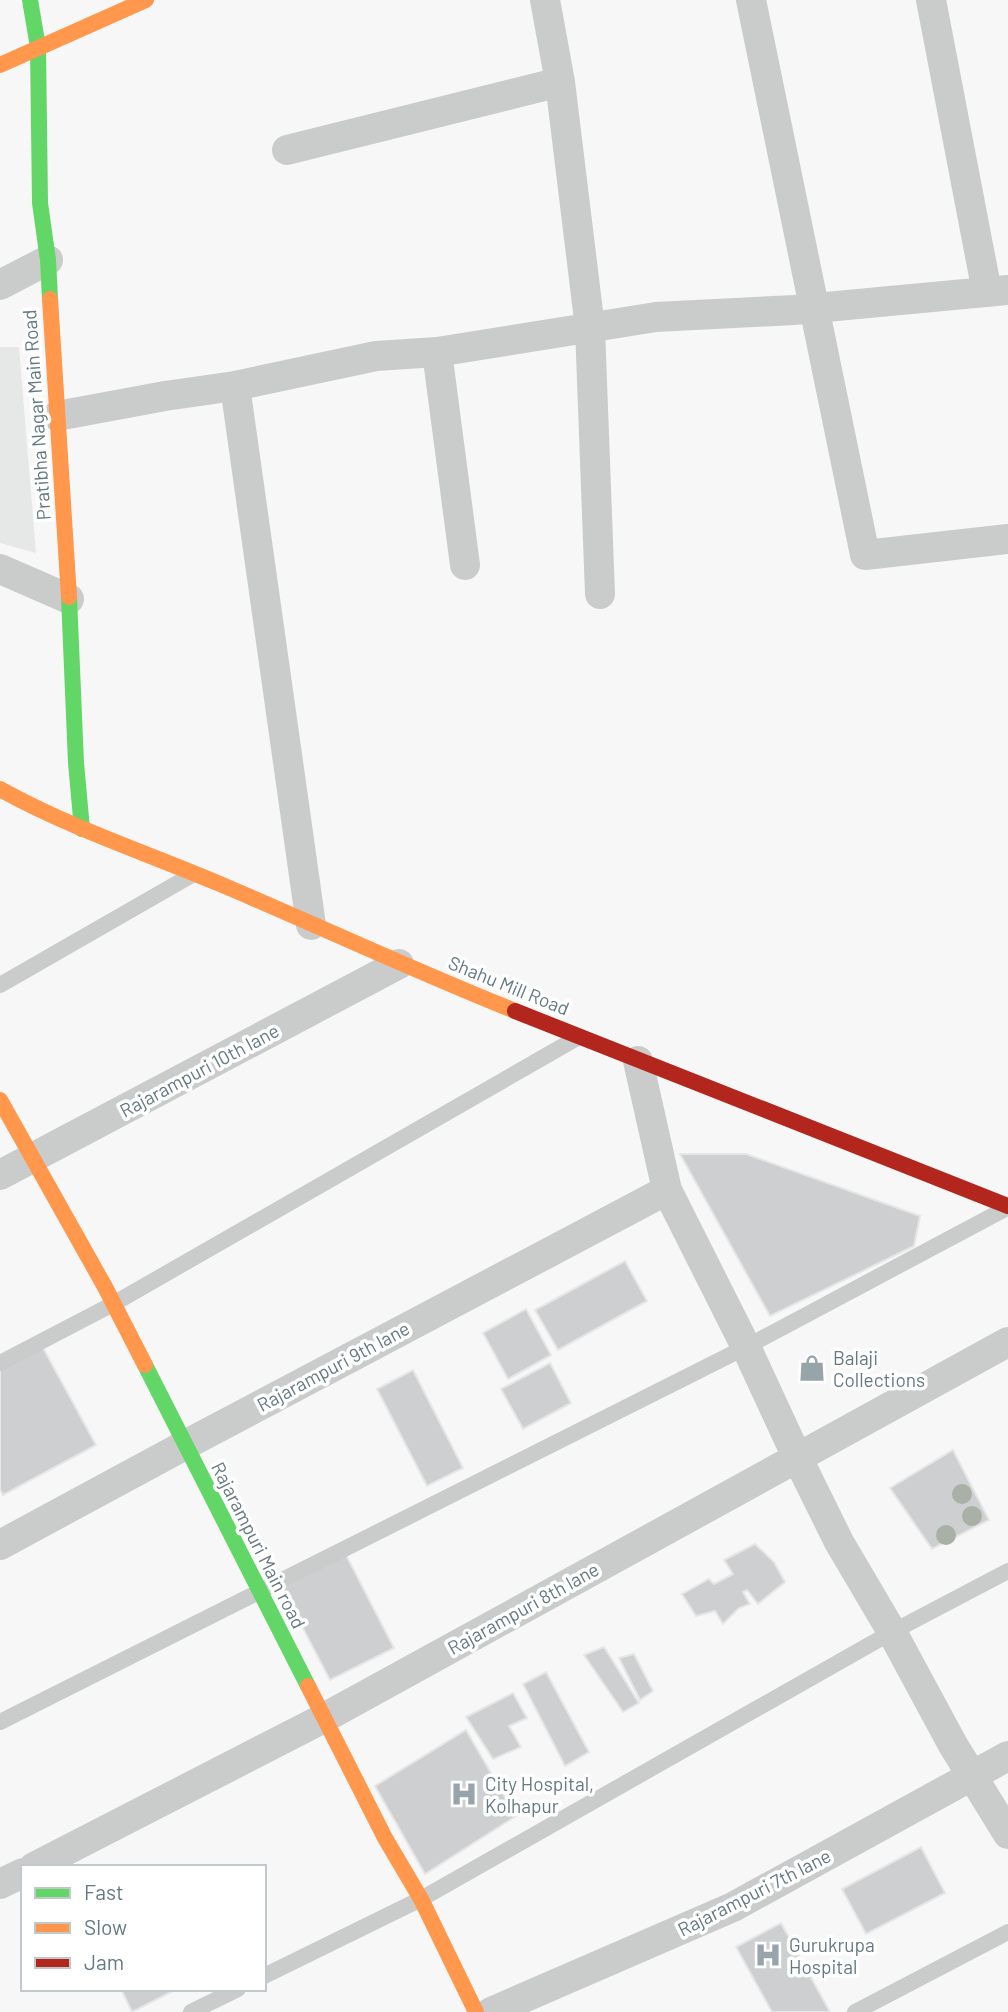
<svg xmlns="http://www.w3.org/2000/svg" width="1008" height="2012" font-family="Barlow,sans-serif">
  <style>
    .built { fill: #e6e8e7 }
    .building { fill: #cdcfd0; stroke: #e6e6e6; stroke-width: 2 }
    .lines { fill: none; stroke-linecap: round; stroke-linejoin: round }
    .lane { stroke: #cacccc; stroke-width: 16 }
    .street { stroke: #cacccc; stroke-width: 30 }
    .fast { stroke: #63d668; stroke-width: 16 }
    .slow { stroke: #ff974d; stroke-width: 16 }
    .jam { stroke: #b3261e; stroke-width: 16 }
    .tree { fill: #a9b1a6 }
    .labels { text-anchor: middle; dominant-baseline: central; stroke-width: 7; stroke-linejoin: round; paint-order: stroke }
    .street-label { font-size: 19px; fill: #647980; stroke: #fff }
    .poi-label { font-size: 19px; fill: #647980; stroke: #fff; text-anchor: start }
  </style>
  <rect width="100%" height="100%" fill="#f7f7f7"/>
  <path class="built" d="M 0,347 L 19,347 L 36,553 L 0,543 Z"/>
  <path class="building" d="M 680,1154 L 746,1154 L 920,1216 L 914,1246 L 770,1316 Z
    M 625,1261 L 647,1301 L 558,1350 L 535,1310 Z
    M 526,1309 L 551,1355 L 508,1379 L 483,1333 Z
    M 42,1346 L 96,1445 L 3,1495 L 0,1489 L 0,1369 Z
    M 550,1363 L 571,1403 L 523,1429 L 501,1389 Z
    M 413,1370 L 463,1468 L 427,1486 L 377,1389 Z
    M 953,1450 L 989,1520 L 932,1549 L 890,1488 Z
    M 755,1544 L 774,1562 L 785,1582 L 758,1604 L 747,1590 L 743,1592 L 750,1604 L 739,1608 L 723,1624 L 715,1611 L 696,1616 L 682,1594 L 709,1579 L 714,1584 L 733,1574 L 724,1560 Z
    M 346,1555 L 394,1648 L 330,1680 L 282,1588 Z
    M 604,1647 L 639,1703 L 623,1712 L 584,1655 Z
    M 634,1654 L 653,1691 L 640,1700 L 619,1658 Z
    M 546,1672 L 589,1752 L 565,1766 L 523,1684 Z
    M 513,1693 L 527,1718 L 509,1726 L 521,1747 L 493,1759 L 466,1717 Z
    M 466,1730 L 516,1816 L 425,1874 L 375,1786 Z
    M 921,1847 L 945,1893 L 866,1934 L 842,1889 Z
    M 781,1923 L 830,2012 L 772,2012 L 736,1947 Z
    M 121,1989 L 177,1989 L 132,2012 Z"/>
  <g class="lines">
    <path class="lane" d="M 0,985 L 190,876
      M 0,1363 L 113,1304 L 577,1038
      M 0,1722 L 746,1347 L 1005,1209
      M 264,1976 L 421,1899 L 892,1632 L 1008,1571
      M 191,2012 L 238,1989
      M 855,2012 L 1008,1932"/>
    <path class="street" d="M 545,0 L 560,82 L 590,328 L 600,594
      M 751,0 L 865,555 L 1008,539
      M 931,0 L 987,292
      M 287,150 L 560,82
      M 0,285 L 48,260
      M 437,352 L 465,565
      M 235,386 L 311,925
      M 57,416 L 165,396 L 235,386 L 376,356 L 437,352 L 656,317 L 794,310 L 1008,290
      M 0,569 L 69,599
      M 638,1061 L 667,1190 L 746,1347 L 797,1457 L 839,1542 L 892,1632 L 953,1745 L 1008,1834
      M 0,1175 L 399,964
      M 0,1545 L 185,1445 L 667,1190
      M 34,1867 L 324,1718 L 1008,1342
      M 0,1884 L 23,1873
      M 491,2012 L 733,1907 L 1008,1756"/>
    <path class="fast" d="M 30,0 L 38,47 L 40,203 L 48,260 L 50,299
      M 69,597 L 76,763 L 82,829
      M 145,1365 L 308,1686"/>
    <path class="slow" d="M 0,65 L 146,0
      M 50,299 L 69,597
      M 0,789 C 70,828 147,853 220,884 C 319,926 415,971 515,1011
      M 0,1100 L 105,1287 L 145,1365
      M 308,1686 L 385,1838 L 421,1899 L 476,2012"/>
    <path class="jam" d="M 515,1011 L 1008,1206"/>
  </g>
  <g class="tree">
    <circle cx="962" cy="1494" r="10"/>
    <circle cx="972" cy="1516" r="10"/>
    <circle cx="946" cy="1535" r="10"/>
  </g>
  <defs>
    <symbol id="shop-bare" viewBox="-9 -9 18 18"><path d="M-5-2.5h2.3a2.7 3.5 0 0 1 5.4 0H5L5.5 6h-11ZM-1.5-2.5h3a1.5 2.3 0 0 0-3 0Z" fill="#97a5aa" stroke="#fff" stroke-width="2.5" paint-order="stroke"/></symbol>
    <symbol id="hospital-bare" viewBox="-9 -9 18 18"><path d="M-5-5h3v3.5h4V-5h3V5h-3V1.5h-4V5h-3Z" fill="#97a5aa" stroke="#fff" stroke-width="2.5" paint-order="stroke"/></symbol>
  </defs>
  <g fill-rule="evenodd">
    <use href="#shop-bare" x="793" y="1349" width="38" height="38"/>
    <use href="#hospital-bare" x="445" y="1775" width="38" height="38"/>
    <use href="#hospital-bare" x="749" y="1936" width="38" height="38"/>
  </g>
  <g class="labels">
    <g class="street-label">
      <text transform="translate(36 415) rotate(-94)">Pratibha Nagar Main Road</text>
      <text transform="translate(509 985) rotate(22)">Shahu Mill Road</text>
      <text transform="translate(199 1070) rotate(-28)">Rajarampuri 10th lane</text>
      <text transform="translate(333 1366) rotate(-28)">Rajarampuri 9th lane</text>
      <text transform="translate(259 1545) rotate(63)">Rajarampuri Main road</text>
      <text transform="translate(523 1608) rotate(-29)">Rajarampuri 8th lane</text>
      <text transform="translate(754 1892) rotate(-27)">Rajarampuri 7th lane</text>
    </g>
    <g class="poi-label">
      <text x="833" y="1357">Balaji<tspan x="833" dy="22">Collections</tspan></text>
      <text x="485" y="1783">City Hospital,<tspan x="485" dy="22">Kolhapur</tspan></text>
      <text x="789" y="1944">Gurukrupa<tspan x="789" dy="22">Hospital</tspan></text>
    </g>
  </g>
  <rect x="21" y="1865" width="245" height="126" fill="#ffffff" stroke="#c1c9cc" stroke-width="2"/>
  <rect x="35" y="1888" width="35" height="10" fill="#63d668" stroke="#c1c9cc" stroke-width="2"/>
  <text x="84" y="1900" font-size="21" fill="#647980">Fast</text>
  <rect x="35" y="1923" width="35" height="10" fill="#ff974d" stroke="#c1c9cc" stroke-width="2"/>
  <text x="84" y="1935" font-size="21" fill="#647980">Slow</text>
  <rect x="35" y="1958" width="35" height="10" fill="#b3261e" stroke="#c1c9cc" stroke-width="2"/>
  <text x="84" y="1970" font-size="21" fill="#647980">Jam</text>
</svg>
